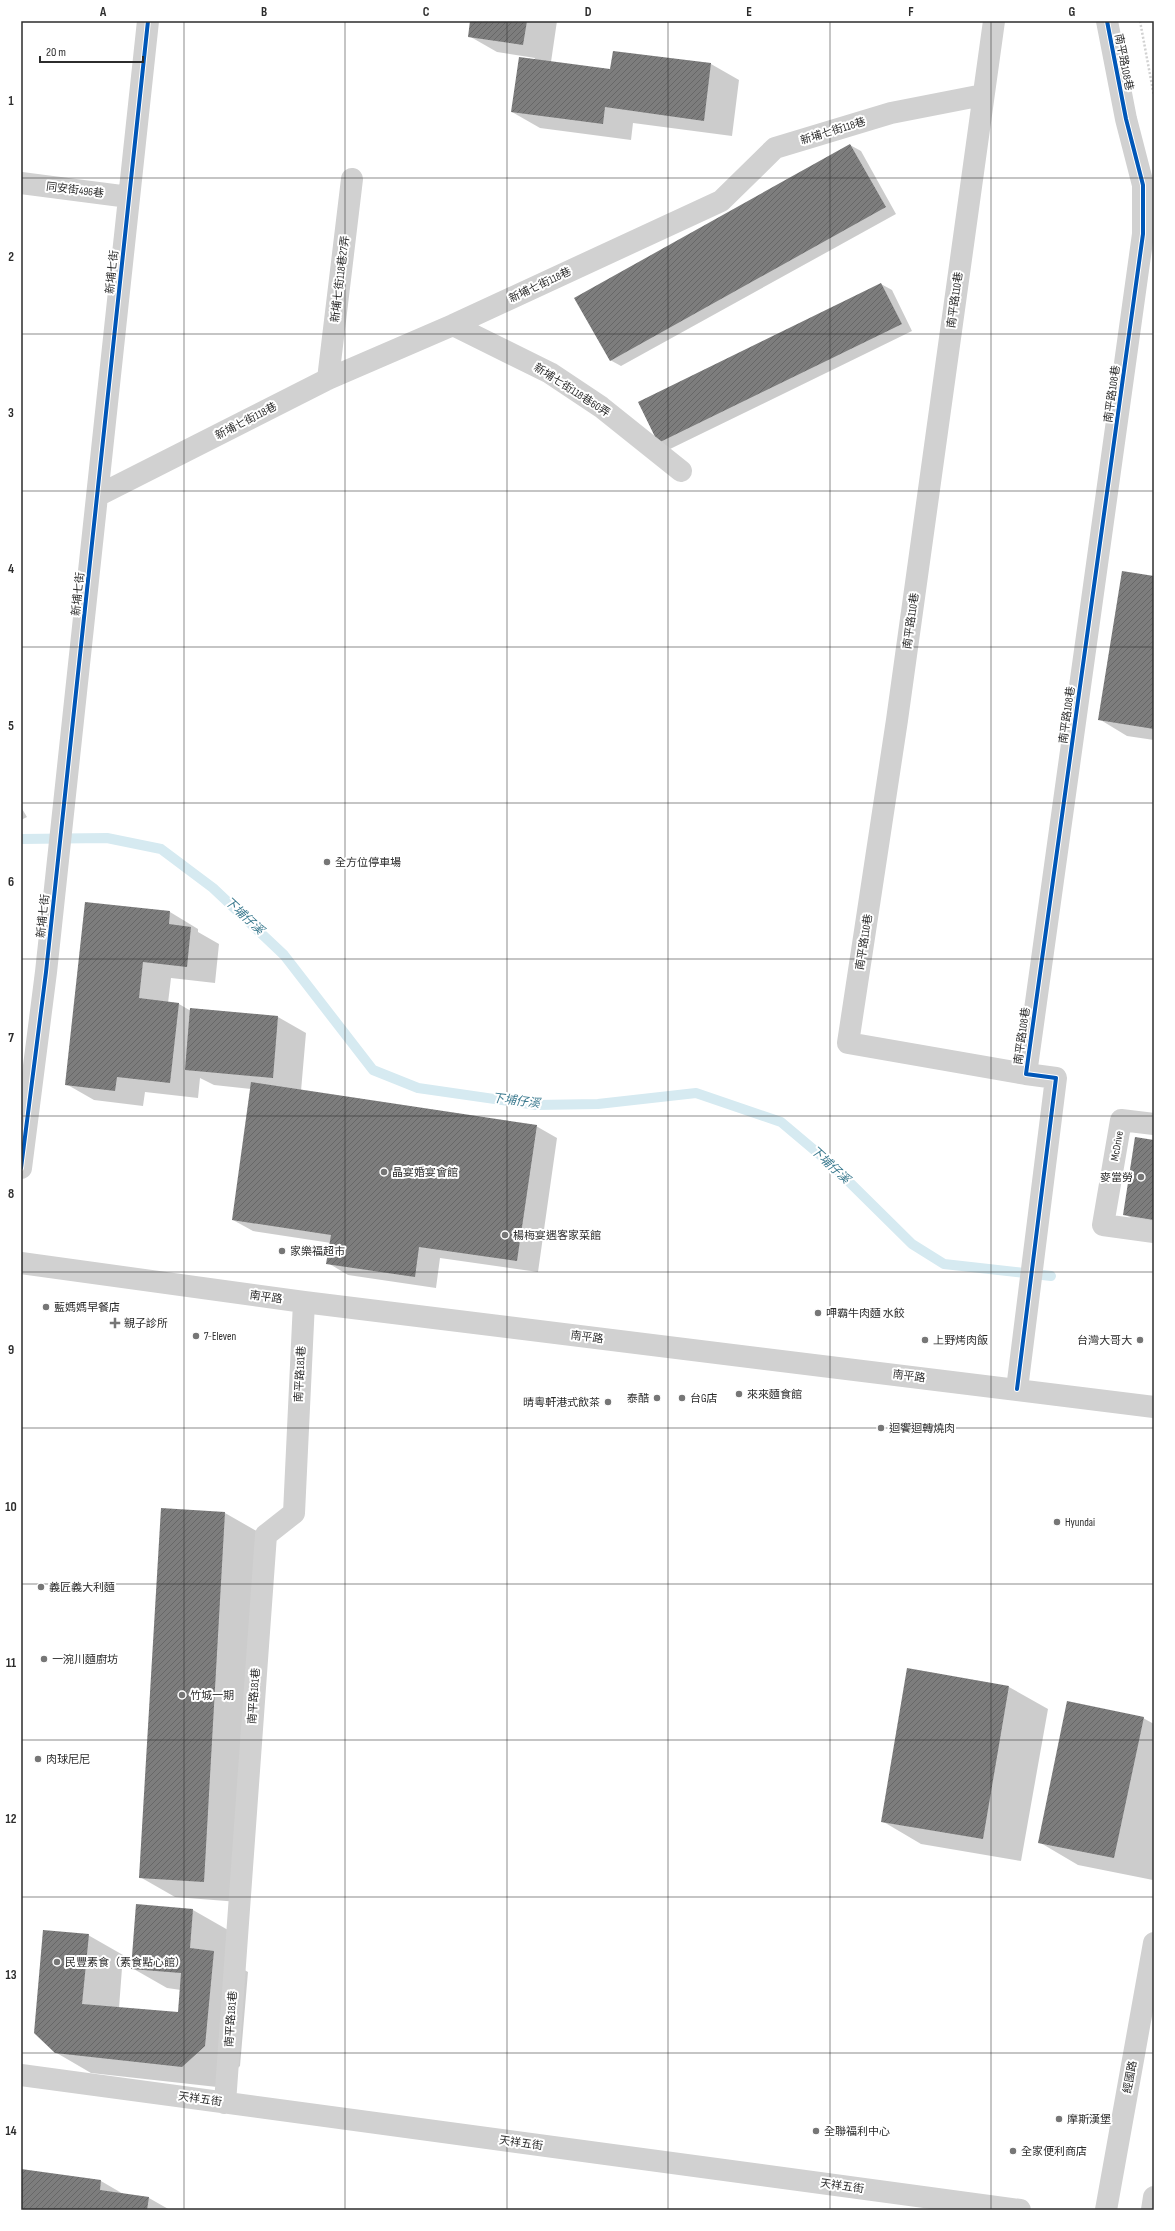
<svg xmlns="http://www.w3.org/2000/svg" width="1175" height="2231" font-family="'Sofia Sans Condensed','Noto Sans TC',sans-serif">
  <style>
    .shadow { fill: #0003 }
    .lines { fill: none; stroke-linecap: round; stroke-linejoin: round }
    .stream { stroke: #d6eaf1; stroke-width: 10 }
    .building { fill: url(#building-hatch) }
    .path { stroke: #d1d1d1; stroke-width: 2.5; stroke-dasharray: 2 2; stroke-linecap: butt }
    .minor { stroke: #d1d1d1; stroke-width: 22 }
    .cycleway-casing { stroke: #fff; stroke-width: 6 }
    .cycleway { stroke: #0057b8; stroke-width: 4 }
    .grid { fill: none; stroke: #2c2c2c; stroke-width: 1; stroke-opacity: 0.55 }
    .poi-dot { fill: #767676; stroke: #fff; stroke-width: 1.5 }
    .labels { text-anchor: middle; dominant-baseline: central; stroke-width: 4; stroke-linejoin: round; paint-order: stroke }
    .street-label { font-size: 11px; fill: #2c2c2c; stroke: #fff }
    .poi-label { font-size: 11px; fill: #2c2c2c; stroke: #fff; text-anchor: start }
    .water-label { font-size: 12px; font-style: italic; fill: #3a798e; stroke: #fff }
    .neatline { fill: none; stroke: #2c2c2c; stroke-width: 1.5 }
    .grid-label { font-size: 13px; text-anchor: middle; font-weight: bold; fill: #2c2c2c }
  </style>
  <defs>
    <pattern id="building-hatch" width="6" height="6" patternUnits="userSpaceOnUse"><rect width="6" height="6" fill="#7d7d7d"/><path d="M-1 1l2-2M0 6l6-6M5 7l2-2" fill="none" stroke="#676767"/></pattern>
  </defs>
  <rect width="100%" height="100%" fill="#fff"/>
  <path class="shadow" d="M 471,21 L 557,21 L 551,62 L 611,70 L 711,64 L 739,80 L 732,136 L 633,123 L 631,140 L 540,128 L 512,112 L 535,58 L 497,52 L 469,36 Z
    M 850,145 L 861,151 L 896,214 L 621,366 L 610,360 Z
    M 881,284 L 892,290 L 912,331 L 670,449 L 659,442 L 639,402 Z
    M 1154,577 L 1154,740 L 1127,736 L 1099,719 Z
    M 21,807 L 27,817 L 21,820 Z
    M 86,903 L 170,912 L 198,929 L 198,932 L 219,944 L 215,983 L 171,978 L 168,1003 L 179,1004 L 191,1011 L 191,1009 L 278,1017 L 306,1033 L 301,1091 L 536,1126 L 557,1138 L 538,1272 L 440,1258 L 436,1288 L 348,1275 L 328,1263 L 331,1243 L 253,1231 L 233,1220 L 251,1089 L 214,1085 L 200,1078 L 198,1098 L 145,1092 L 143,1106 L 94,1100 L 66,1084 Z
    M 1154,1141 L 1154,1225 L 1140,1223 L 1124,1214 Z
    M 162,1509 L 225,1513 L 260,1533 L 239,1902 L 175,1897 L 140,1877 Z
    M 1009,1687 L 1048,1709 L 1021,1861 L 921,1844 L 882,1821 Z
    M 1143,1718 L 1154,1724 L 1153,1880 L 1078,1865 L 1039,1842 Z
    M 193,1910 L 228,1930 L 225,1959 L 248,1972 L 240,2066 L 217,2087 L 91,2073 L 55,2052 L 88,1935 L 123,1955 L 119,2008 L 179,2014 L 181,1990 L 167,1988 L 132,1968 Z
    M 21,2170 L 101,2181 L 125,2195 L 149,2198 L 170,2210 L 21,2210 Z"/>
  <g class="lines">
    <path class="stream" d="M 21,839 L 107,838 L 161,849 L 213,888 L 284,955 L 373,1070 L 418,1088 L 536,1105 L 598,1104 L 696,1093 L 781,1122 L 832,1165 L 912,1244 L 944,1264 L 1051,1276"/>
  </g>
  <path class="building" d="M 470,21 L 527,21 L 523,45 L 468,37 Z
    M 613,51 L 711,63 L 704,121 L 605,107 L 603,124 L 511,112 L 519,57 L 610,69 Z
    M 850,144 L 886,207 L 610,361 L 574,298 Z
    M 881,283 L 902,324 L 658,443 L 638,402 Z
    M 1122,571 L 1154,576 L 1154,729 L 1098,720 Z
    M 85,902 L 170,911 L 169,924 L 191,927 L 187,967 L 143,962 L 139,998 L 179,1003 L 170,1083 L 117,1077 L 115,1091 L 65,1085 Z
    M 190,1008 L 278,1016 L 273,1078 L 185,1070 Z
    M 251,1082 L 537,1125 L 517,1261 L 419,1247 L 415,1277 L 326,1264 L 331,1235 L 232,1220 Z
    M 1135,1137 L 1154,1140 L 1154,1220 L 1123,1215 Z
    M 161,1508 L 225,1512 L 204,1882 L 139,1878 Z
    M 907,1668 L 1009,1686 L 983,1839 L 881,1822 Z
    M 1067,1701 L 1144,1717 L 1114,1858 L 1038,1843 Z
    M 136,1904 L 193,1909 L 190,1948 L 214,1951 L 205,2046 L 182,2067 L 55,2053 L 34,2033 L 43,1930 L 89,1934 L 82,2004 L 178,2012 L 181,1973 L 131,1969 Z
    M 21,2169 L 101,2180 L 100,2190 L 149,2197 L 147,2210 L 21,2210 Z"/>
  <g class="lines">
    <path class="path" d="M 1140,21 L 1154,96"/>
    <path class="minor" d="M 994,21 L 897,720 L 848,1043 L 1026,1074
      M 21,183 L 129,197
      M 453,325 L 550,373 L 601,407 L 681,471
      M 328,379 L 352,179
      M 97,496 L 328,379 L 453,325 L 721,201 L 775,148 L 891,113 L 983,95
      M 1154,1124 L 1121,1120 L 1103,1225 L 1154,1232
      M 21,1168 L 46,972 L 148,21
      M 21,1263 L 304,1302 L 1154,1407
      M 1017,1389 L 1056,1078 L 1026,1074 L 1143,234 L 1143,185 L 1126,119 L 1107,21
      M 21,2075 L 1020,2210
      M 225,2103 L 266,1535 L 294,1513 L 304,1302
      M 1106,2210 L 1154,1943
      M 1152,2210 L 1154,2197"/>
    <defs>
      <path id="cycleway" d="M 21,1168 L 46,972 L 148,21
        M 1017,1389 L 1056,1078 L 1026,1074 L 1143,234 L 1143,185 L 1126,119 L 1107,21"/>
    </defs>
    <use href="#cycleway" class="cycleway-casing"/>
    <use href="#cycleway" class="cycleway"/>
  </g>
  <path class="grid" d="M 184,21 L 184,2210M 345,21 L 345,2210M 507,21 L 507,2210M 668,21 L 668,2210M 830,21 L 830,2210M 991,21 L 991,2210M 21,178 L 1154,178M 21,334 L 1154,334M 21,491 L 1154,491M 21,647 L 1154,647M 21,803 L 1154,803M 21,959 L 1154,959M 21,1116 L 1154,1116M 21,1272 L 1154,1272M 21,1428 L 1154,1428M 21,1584 L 1154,1584M 21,1740 L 1154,1740M 21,1897 L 1154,1897M 21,2053 L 1154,2053"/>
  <g class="poi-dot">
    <circle cx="327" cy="862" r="4"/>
    <circle cx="384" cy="1172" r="4"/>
    <circle cx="1141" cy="1177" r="4"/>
    <circle cx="505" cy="1235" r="4"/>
    <circle cx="282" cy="1251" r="4"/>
    <circle cx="46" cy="1307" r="4"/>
    <circle cx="818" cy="1313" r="4"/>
    <path d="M113 1317h4v4h4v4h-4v4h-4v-4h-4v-4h4z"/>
    <circle cx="196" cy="1336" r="4"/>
    <circle cx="925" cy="1340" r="4"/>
    <circle cx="1140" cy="1340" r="4"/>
    <circle cx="739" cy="1394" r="4"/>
    <circle cx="657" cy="1398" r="4"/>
    <circle cx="682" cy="1398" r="4"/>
    <circle cx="608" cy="1402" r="4"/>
    <circle cx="881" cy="1428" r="4"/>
    <circle cx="1057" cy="1522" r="4"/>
    <circle cx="41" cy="1587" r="4"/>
    <circle cx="44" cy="1659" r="4"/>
    <circle cx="182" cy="1695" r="4"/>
    <circle cx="38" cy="1759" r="4"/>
    <circle cx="57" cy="1962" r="4"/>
    <circle cx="1059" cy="2119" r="4"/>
    <circle cx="816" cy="2131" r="4"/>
    <circle cx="1013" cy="2151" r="4"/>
  </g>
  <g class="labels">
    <g class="street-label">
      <text transform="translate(1124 62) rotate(79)">南平路108巷</text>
      <text transform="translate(833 131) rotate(-17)">新埔七街118巷</text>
      <text transform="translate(75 190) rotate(7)">同安街496巷</text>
      <text transform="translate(112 272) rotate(-84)">新埔七街</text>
      <text transform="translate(340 279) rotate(-83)">新埔七街118巷27弄</text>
      <text transform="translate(540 285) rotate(-25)">新埔七街118巷</text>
      <text transform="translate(955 300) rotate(-82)">南平路110巷</text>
      <text transform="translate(572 390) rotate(33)">新埔七街118巷60弄</text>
      <text transform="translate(1112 394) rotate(-82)">南平路108巷</text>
      <text transform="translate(246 421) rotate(-27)">新埔七街118巷</text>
      <text transform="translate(78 594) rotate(-84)">新埔七街</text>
      <text transform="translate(911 621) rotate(-82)">南平路110巷</text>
      <text transform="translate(1067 715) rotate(-82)">南平路108巷</text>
      <text transform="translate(43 916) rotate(-84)">新埔七街</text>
      <text transform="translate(864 942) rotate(-81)">南平路110巷</text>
      <text transform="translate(1022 1036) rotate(-82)">南平路108巷</text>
      <text transform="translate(1117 1146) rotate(-80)">McDrive</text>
      <text transform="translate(266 1297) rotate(8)">南平路</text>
      <text transform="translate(587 1337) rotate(7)">南平路</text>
      <text transform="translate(300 1374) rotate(-87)">南平路181巷</text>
      <text transform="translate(909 1376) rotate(7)">南平路</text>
      <text transform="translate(254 1696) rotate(-86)">南平路181巷</text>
      <text transform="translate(231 2019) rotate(-86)">南平路181巷</text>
      <text transform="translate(1130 2077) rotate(-80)">經國路</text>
      <text transform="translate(200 2099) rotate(8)">天祥五街</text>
      <text transform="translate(521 2143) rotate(8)">天祥五街</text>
      <text transform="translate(842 2186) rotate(8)">天祥五街</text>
    </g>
    <g class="poi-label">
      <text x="335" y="862">全方位停車場</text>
      <text x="392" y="1172">晶宴婚宴會館</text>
      <text x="1133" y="1177" text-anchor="end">麥當勞</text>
      <text x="513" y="1235">楊梅宴遇客家菜館</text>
      <text x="290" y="1251">家樂福超市</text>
      <text x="54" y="1307">藍媽媽早餐店</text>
      <text x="826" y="1313">呷霸牛肉麵 水餃</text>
      <text x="124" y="1323">親子診所</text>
      <text x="204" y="1336">7-Eleven</text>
      <text x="933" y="1340">上野烤肉飯</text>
      <text x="1132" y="1340" text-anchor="end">台灣大哥大</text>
      <text x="747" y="1394">來來麵食館</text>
      <text x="649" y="1398" text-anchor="end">泰酷</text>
      <text x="690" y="1398">台G店</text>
      <text x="600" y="1402" text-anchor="end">晴粵軒港式飲茶</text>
      <text x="889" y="1428">迴饗迴轉燒肉</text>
      <text x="1065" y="1522">Hyundai</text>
      <text x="49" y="1587">義匠義大利麵</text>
      <text x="52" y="1659">一涴川麵廚坊</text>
      <text x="190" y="1695">竹城一期</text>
      <text x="46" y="1759">肉球尼尼</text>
      <text x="65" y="1962">民豐素食（素食點心館）</text>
      <text x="1067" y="2119">摩斯漢堡</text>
      <text x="824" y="2131">全聯福利中心</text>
      <text x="1021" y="2151">全家便利商店</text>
    </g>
    <g class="water-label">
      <text transform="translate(244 916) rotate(43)">下埔仔溪</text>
      <text transform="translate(516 1101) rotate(7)">下埔仔溪</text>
      <text transform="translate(830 1165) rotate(43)">下埔仔溪</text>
    </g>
  </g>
  <rect width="1175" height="2231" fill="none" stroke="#ffffff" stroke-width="44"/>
  <path d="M40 56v6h103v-6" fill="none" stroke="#2c2c2c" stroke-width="2"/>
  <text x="46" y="56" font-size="12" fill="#2c2c2c" stroke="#ffffff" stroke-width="3" paint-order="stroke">20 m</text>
  <rect x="22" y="22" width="1131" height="2187" class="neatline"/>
  <g class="grid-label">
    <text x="103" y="16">A</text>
    <text x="264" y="16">B</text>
    <text x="426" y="16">C</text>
    <text x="588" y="16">D</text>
    <text x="749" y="16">E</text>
    <text x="911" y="16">F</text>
    <text x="1072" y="16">G</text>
    <text x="11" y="105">1</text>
    <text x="11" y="261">2</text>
    <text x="11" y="417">3</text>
    <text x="11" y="573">4</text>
    <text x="11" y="730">5</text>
    <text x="11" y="886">6</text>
    <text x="11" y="1042">7</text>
    <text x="11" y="1198">8</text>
    <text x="11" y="1354">9</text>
    <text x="11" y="1511">10</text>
    <text x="11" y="1667">11</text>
    <text x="11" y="1823">12</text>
    <text x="11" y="1979">13</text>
    <text x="11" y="2135">14</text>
  </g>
</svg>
